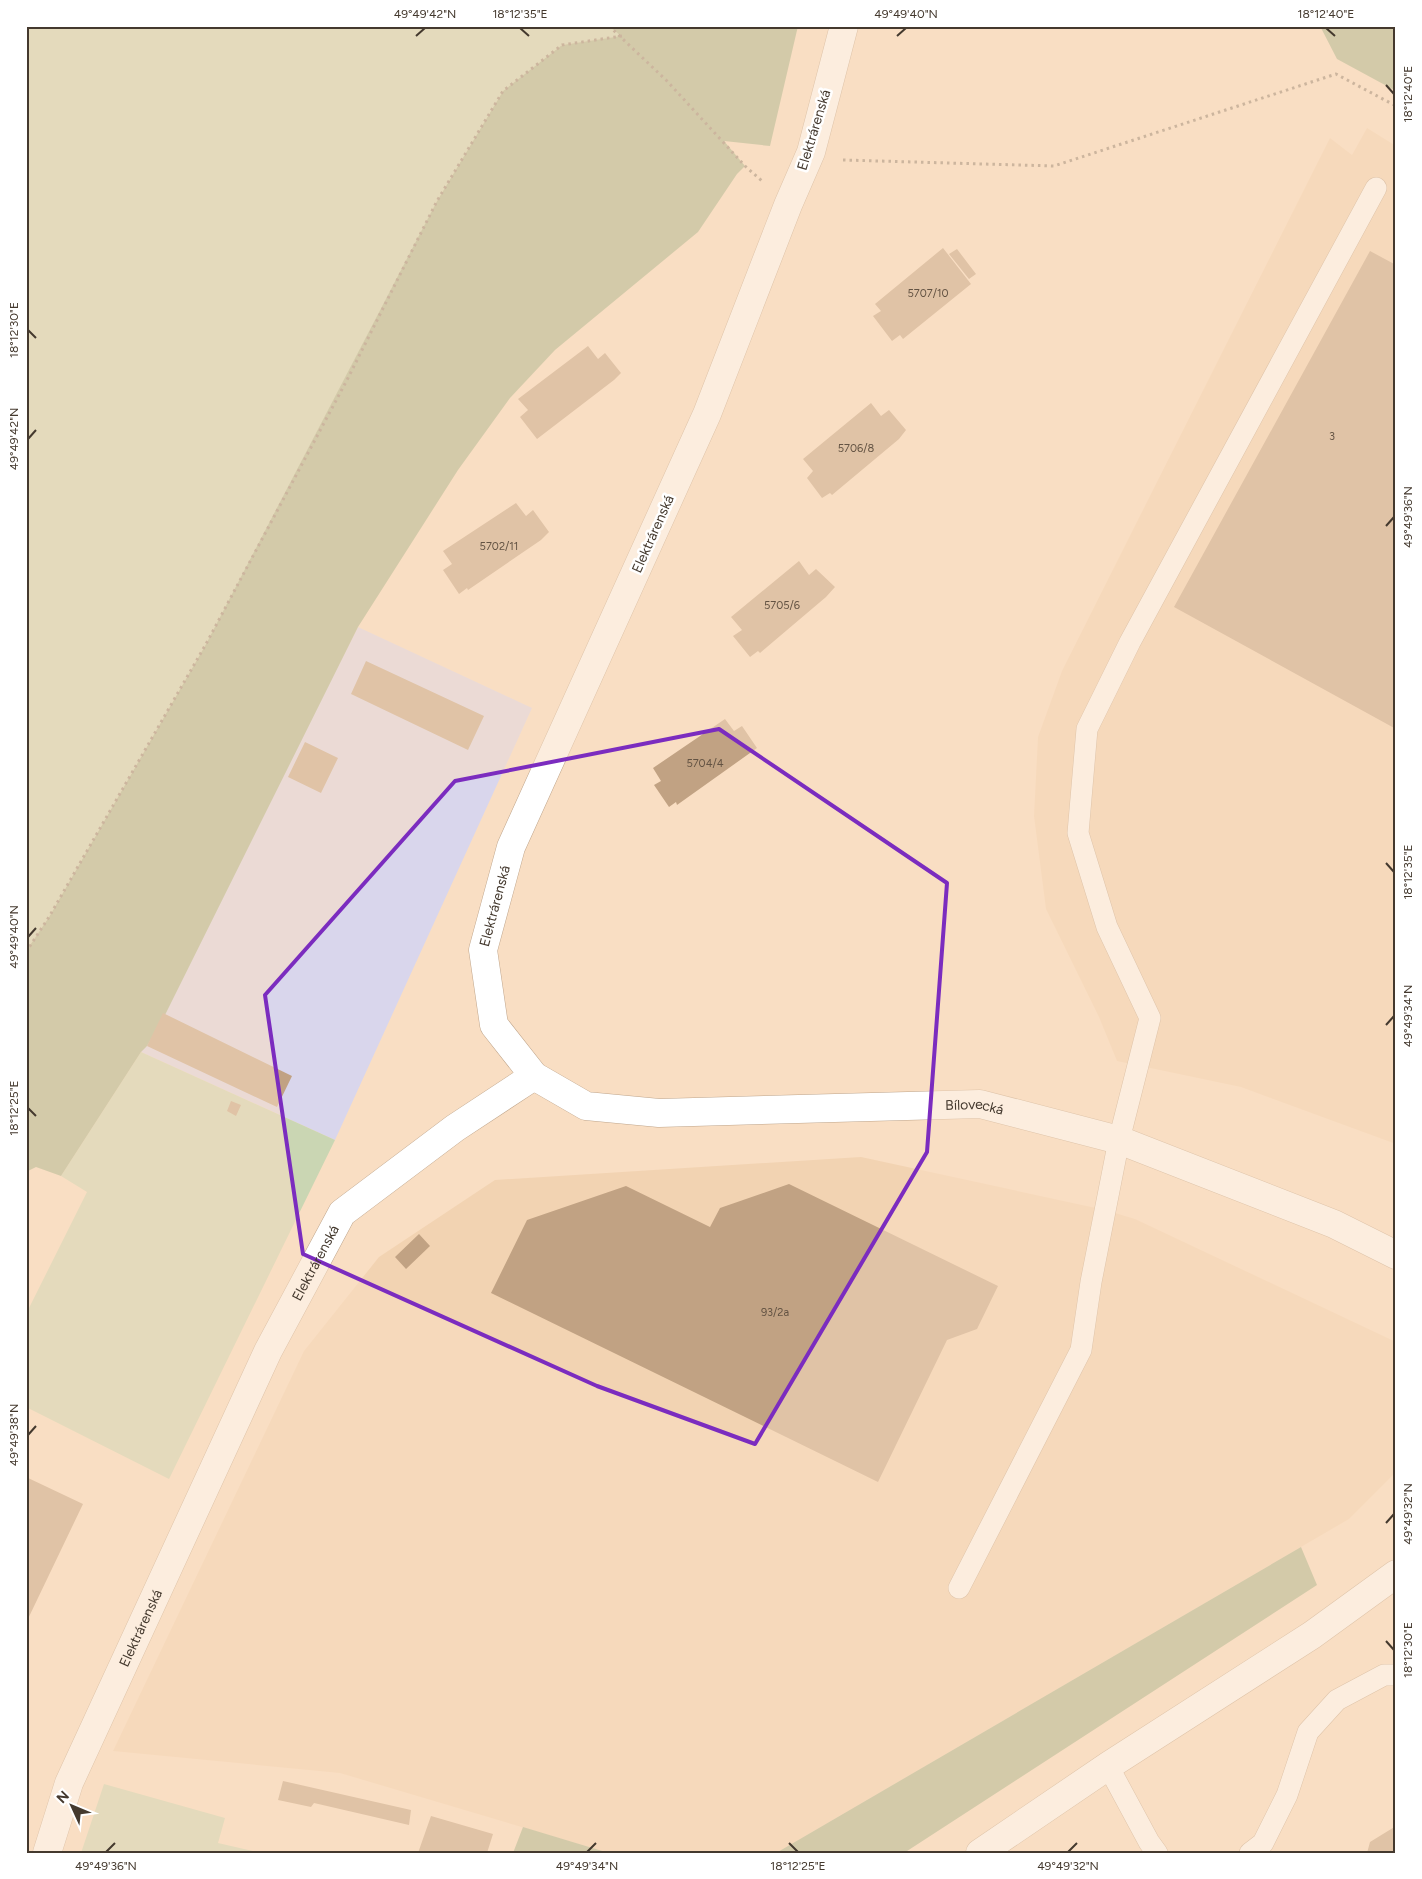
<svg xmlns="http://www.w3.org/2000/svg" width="1422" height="1879" font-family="Figtree,sans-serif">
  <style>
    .built { fill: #f2d3b2 }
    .industrial { fill: #d9d6ec }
    .green { fill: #cad6b3 }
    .forest { fill: #a5b28b }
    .building { fill: #c1a283 }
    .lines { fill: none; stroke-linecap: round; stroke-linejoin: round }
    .service-casing { stroke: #bfa58b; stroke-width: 22 }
    .minor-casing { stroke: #bfa58b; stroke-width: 29 }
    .secondary-casing { stroke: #bfa58b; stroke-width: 29 }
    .path { stroke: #958371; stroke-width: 3; stroke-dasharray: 2.5 4; stroke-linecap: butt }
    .service { stroke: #fff; stroke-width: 21 }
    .minor { stroke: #fff; stroke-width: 28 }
    .secondary { stroke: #fff; stroke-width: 28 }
    .marked { fill: none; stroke: #7b2cbf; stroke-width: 4; stroke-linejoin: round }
    .ticks { fill: none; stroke: #44392e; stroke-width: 2 }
    .labels { text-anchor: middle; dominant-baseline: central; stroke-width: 5; stroke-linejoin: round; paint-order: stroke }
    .number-label { font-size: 11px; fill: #635343 }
    .street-label { font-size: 14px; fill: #44392e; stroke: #fff }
    .neatline { fill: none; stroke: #44392e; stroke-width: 2 }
    .ticks-label { font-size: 12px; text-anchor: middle; fill: #44392e }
  </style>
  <rect width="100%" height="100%" fill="#f9dec3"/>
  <path class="built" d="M 1367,128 L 1396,146 L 1396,1144 L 1241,1087 L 1117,1061 L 1099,1017 L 1046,909 L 1034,816 L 1038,737 L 1062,671 L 1330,138 L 1352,155 Z
    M 861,1157 L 1105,1210 L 1135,1219 L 1396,1342 L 1396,1472 L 1349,1519 L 776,1853 L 609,1853 L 340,1773 L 113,1751 L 304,1351 L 379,1257 L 495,1180 Z"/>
  <path class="industrial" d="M 358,627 L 532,708 L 335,1140 L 141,1052 Z"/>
  <path class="green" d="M 26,26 L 609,26 L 622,36 L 562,45 L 503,91 L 437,201 L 347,380 L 206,644 L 49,917 L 26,951 Z
    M 141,1052 L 335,1140 L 169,1479 L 26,1407 L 26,1314 L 87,1192 L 61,1176 Z
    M 104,1784 L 225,1818 L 218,1843 L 261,1853 L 81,1853 Z"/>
  <path class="forest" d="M 609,26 L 798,26 L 770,146 L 724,141 L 745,166 L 737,174 L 698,232 L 555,350 L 510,398 L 458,470 L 358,627 L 165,1015 L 147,1046 L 141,1052 L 61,1176 L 36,1167 L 26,1172 L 26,951 L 49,917 L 206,644 L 437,201 L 503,91 L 562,45 L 621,36 Z
    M 1320,26 L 1396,26 L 1396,91 L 1337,59 Z
    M 1301,1547 L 1317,1585 L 904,1853 L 776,1853 Z
    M 523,1827 L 609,1853 L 513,1853 Z"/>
  <path class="building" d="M 943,248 L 971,284 L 903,339 L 900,335 L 892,341 L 873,316 L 881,311 L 875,304 Z
    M 957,249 L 976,274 L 969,279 L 949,254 Z
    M 1370,251 L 1396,265 L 1396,729 L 1174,607 Z
    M 588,346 L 598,359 L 605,353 L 621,373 L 614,380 L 537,439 L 520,417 L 528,410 L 518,399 Z
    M 871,403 L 881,416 L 889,410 L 906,430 L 899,439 L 832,495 L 830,493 L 822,498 L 807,478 L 813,471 L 803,459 Z
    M 516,503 L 526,516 L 533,510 L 549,532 L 541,540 L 468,590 L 467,588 L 459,594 L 443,570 L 452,564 L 443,551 Z
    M 799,561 L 809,575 L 816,569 L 835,587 L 826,597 L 760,653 L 758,651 L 750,657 L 733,636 L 742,630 L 731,617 Z
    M 366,661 L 484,716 L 468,750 L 351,694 Z
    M 725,719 L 734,731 L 742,726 L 757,748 L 677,805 L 676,802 L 669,807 L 654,785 L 661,781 L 653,768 Z
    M 305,742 L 338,758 L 321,793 L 288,777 Z
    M 163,1013 L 292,1076 L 277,1107 L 147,1046 Z
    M 231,1101 L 241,1105 L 236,1116 L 227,1111 Z
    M 789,1184 L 998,1286 L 977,1329 L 947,1340 L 878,1482 L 491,1293 L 527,1220 L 626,1186 L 710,1227 L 720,1208 Z
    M 419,1234 L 430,1246 L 406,1269 L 395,1257 Z
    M 26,1477 L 83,1504 L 26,1623 Z
    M 283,1781 L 411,1810 L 409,1825 L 314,1803 L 311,1807 L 278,1800 Z
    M 431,1816 L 493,1834 L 487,1853 L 418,1853 Z
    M 1396,1826 L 1396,1853 L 1367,1853 L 1370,1842 Z"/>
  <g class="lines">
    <defs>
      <path id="service" d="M 959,1588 L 1081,1350 L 1091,1282 L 1119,1140 L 1150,1018 L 1107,927 L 1078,833 L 1087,729 L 1130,642 L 1376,188
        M 1108,1766 L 1149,1842 L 1157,1853
        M 1250,1853 L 1263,1843 L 1287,1795 L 1308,1732 L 1337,1700 L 1384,1675 L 1396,1675"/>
      <g id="minor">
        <path id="s1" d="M 844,26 L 811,152 L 788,205 L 707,414 L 511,847 L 483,950 L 494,1025 L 534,1076 L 586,1106 L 659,1113 L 980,1104 L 1119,1140 L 1334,1224 L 1396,1255"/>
        <path id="s2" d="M 47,1853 L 69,1783 L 268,1351 L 342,1213 L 455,1128 L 534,1076"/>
      </g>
      <path id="secondary" d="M 980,1853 L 1108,1766 L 1312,1635 L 1396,1574"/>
    </defs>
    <use href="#service" class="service-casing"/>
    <use href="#minor" class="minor-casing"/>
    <use href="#secondary" class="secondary-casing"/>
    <path class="path" d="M 609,26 L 667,81 L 745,166 L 762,181
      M 843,160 L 1054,166 L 1336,74 L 1396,106
      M 26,952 L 49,917 L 206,644 L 347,380 L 437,201 L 503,91 L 562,45 L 622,36"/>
    <use href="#service" class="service"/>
    <use href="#minor" class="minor"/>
    <use href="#secondary" class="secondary"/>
  </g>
  <path d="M0 0H1422V1879H0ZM 719,729 L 947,883 L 927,1152 L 755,1444 L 597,1386 L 303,1254 L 265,995 L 455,781 Z" fill="#f9dec3" fill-opacity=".55" fill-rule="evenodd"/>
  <path class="marked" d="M 719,729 L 947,883 L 927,1152 L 755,1444 L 597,1386 L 303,1254 L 265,995 L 455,781 Z"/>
  <path class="ticks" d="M 520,28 L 529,36M 1326,28 L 1335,36M 416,36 L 425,28M 897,36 L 906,28M 1386,85 L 1394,94M 28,330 L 36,338M 28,439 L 36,430M 1386,526 L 1394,517M 1386,863 L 1394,872M 28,937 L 36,928M 1386,1025 L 1394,1016M 28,1108 L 36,1116M 28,1435 L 36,1426M 1386,1523 L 1394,1514M 1386,1641 L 1394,1650M 789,1843 L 798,1852M 106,1852 L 115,1843M 587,1852 L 596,1843M 1068,1852 L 1077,1843"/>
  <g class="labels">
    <g class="number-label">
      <text x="928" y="293">5707/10</text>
      <text x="1332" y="436">3</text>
      <text x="856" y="448">5706/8</text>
      <text x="499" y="546">5702/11</text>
      <text x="782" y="605">5705/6</text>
      <text x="705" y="763">5704/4</text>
      <text x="775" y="1312">93/2a</text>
    </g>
    <g class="street-label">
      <text transform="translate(814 130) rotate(-73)">Elektrárenská</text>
      <text transform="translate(653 534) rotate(-66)">Elektrárenská</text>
      <text transform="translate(495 906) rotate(-75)">Elektrárenská</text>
      <text stroke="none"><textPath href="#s1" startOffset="1584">Bílovecká</textPath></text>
      <text stroke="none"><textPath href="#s2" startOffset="649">Elektrárenská</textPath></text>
      <text stroke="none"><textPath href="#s2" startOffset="244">Elektrárenská</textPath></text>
    </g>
  </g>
  <rect width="1422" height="1879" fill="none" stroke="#ffffff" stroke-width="55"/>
  <g transform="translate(72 1806) rotate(314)" stroke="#ffffff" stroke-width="4" paint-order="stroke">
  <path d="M0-4L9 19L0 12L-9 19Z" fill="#44392e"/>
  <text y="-8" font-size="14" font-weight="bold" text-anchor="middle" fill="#44392e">N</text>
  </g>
  <rect x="28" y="28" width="1366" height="1824" class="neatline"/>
  <g class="ticks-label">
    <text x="425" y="18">49°49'42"N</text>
    <text x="520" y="18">18°12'35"E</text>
    <text x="906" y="18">49°49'40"N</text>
    <text x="1326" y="18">18°12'40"E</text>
    <text transform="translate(1408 94) rotate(-90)" y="4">18°12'40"E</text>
    <text transform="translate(14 330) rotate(-90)" y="4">18°12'30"E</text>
    <text transform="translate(14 439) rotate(-90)" y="4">49°49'42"N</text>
    <text transform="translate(1408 517) rotate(-90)" y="4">49°49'36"N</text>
    <text transform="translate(1408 872) rotate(-90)" y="4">18°12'35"E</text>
    <text transform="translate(14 937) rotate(-90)" y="4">49°49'40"N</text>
    <text transform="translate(1408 1016) rotate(-90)" y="4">49°49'34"N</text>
    <text transform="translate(14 1108) rotate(-90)" y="4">18°12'25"E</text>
    <text transform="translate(14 1435) rotate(-90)" y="4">49°49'38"N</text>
    <text transform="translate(1408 1514) rotate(-90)" y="4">49°49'32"N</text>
    <text transform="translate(1408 1650) rotate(-90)" y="4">18°12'30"E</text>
    <text x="106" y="1870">49°49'36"N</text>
    <text x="587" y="1870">49°49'34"N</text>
    <text x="798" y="1870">18°12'25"E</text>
    <text x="1068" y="1870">49°49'32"N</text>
  </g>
</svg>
